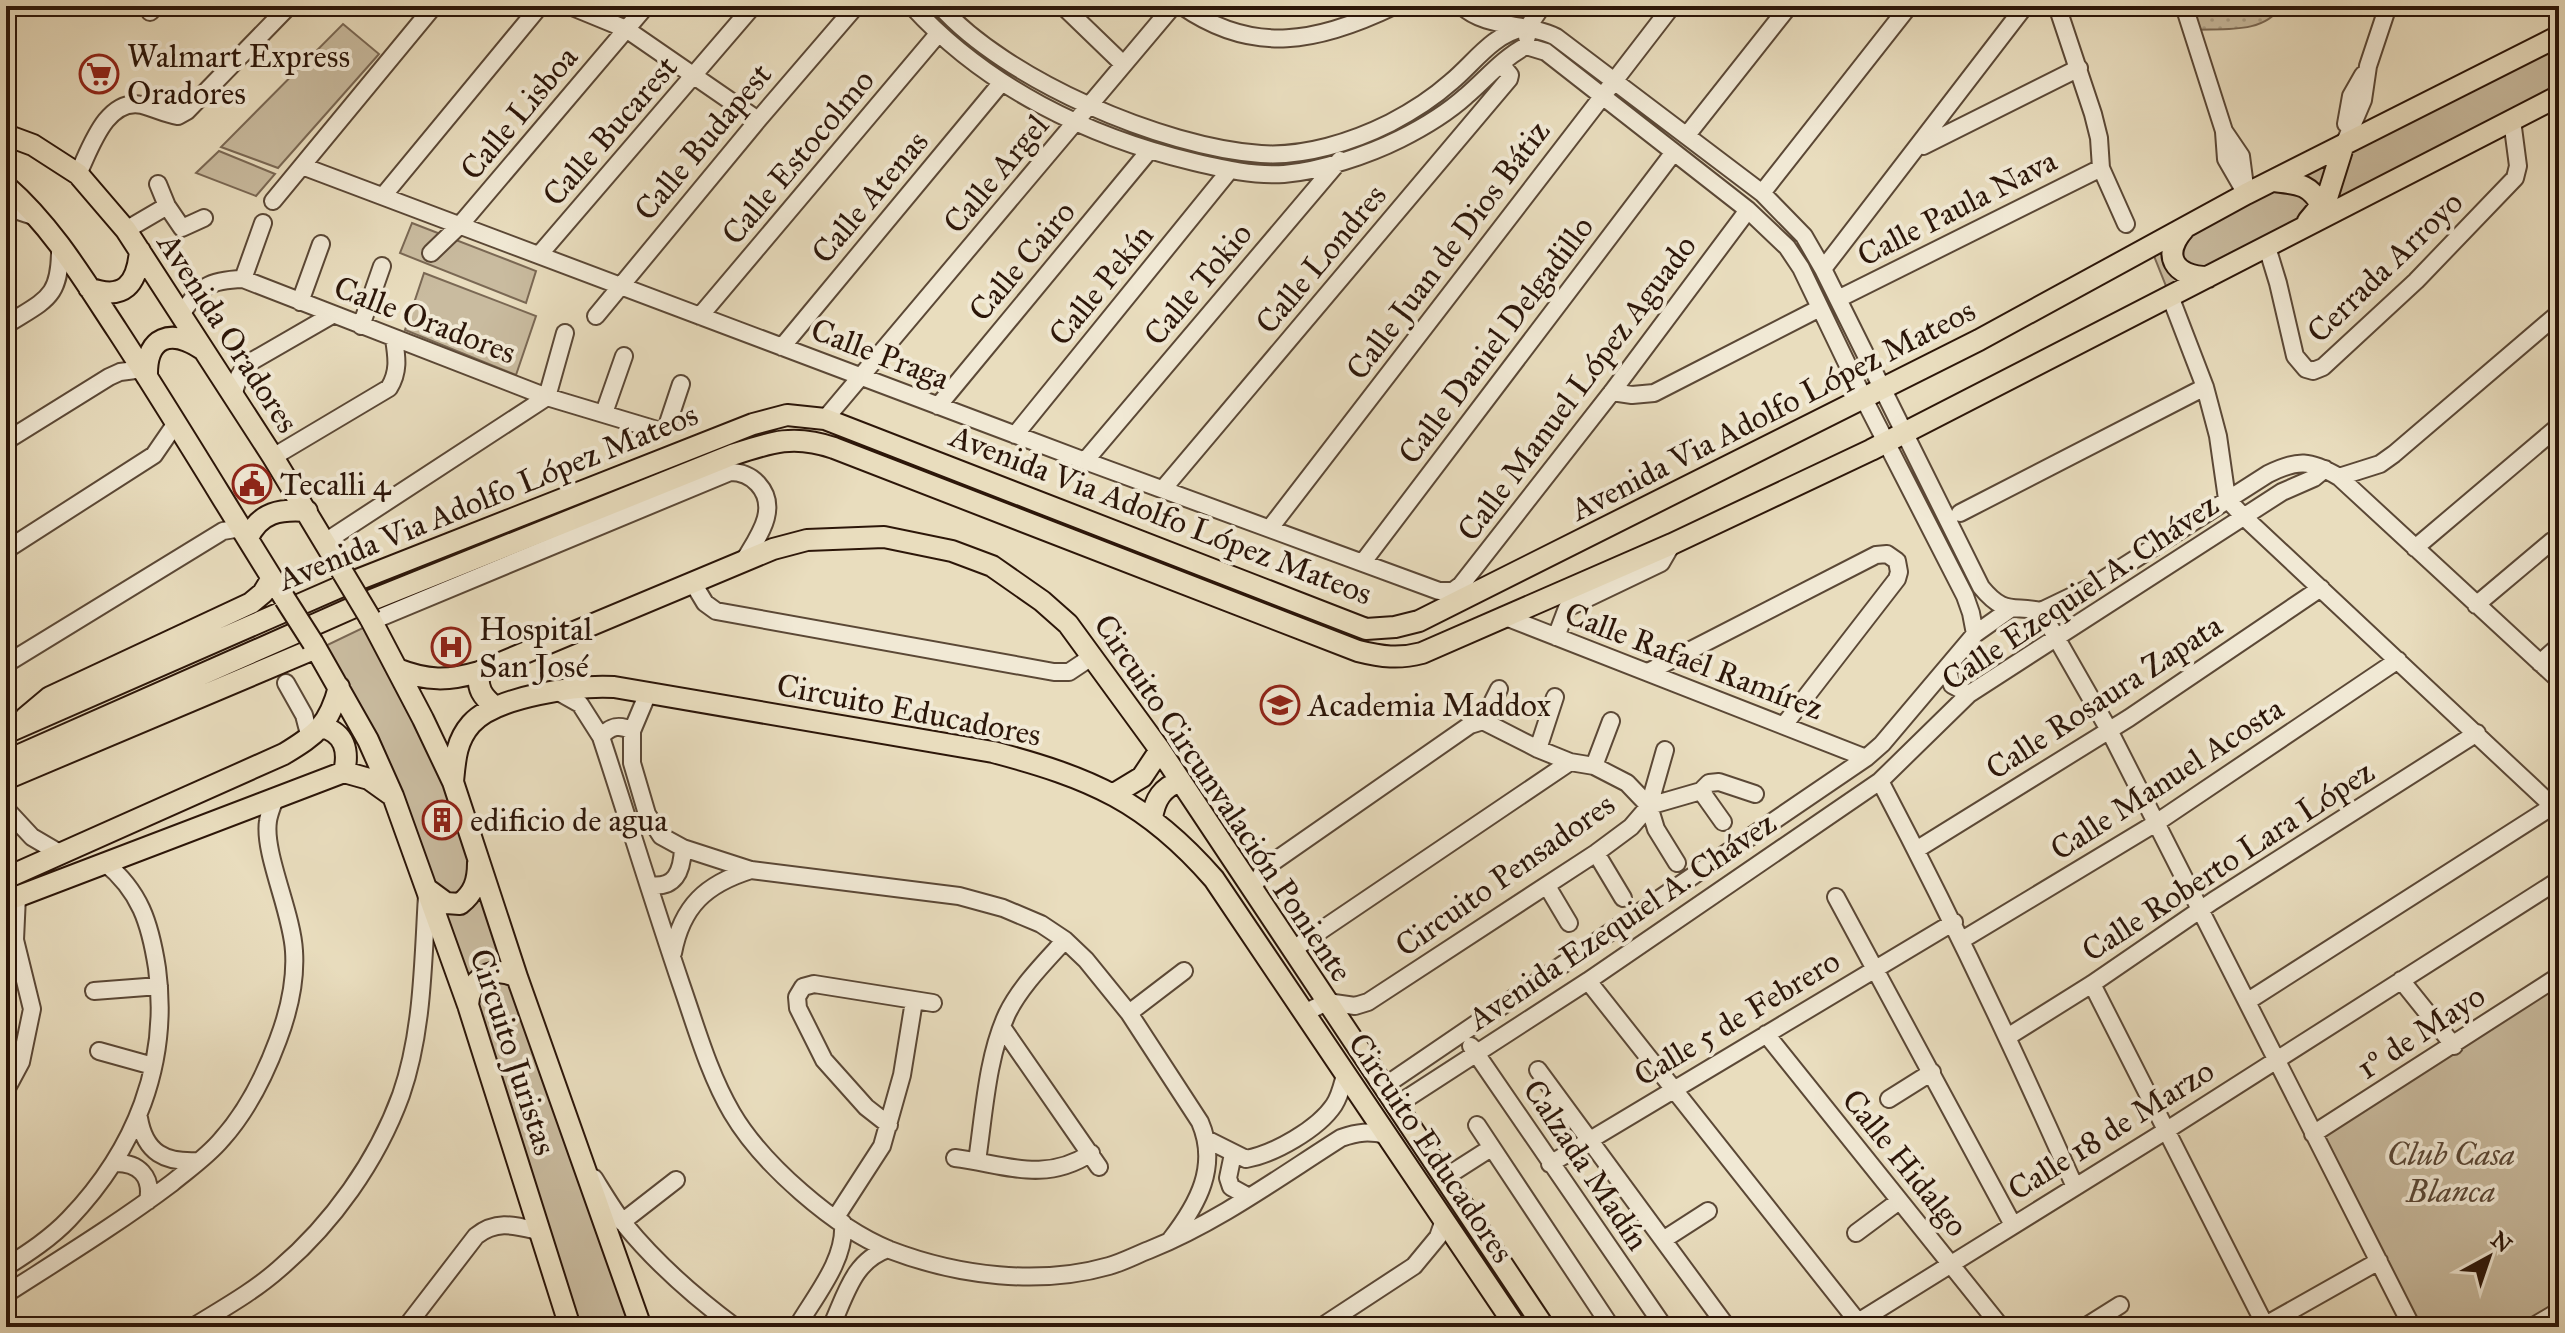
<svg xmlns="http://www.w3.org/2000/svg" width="2565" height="1333" font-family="'IM FELL Great Primer',serif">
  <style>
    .grass { fill: url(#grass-dots); stroke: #7a6854; stroke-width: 2 }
    .green { fill: #c9bb9f; stroke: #7a6854; stroke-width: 2 }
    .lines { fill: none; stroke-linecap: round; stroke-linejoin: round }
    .minor-casing { stroke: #5b4836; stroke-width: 20 }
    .major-casing { stroke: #2c1609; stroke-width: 24 }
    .minor { stroke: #f1e9d5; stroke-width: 16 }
    .major { stroke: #e9ddbe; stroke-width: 20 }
    .major-bridge-casing { stroke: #2c1609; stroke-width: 24; stroke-linecap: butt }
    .major-bridge { stroke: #e9ddbe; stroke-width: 20 }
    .labels { text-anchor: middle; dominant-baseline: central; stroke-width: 8; stroke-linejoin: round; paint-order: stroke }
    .poi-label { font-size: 32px; fill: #2c1609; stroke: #f1e9d5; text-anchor: start }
    .street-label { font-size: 32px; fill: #2c1609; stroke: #f1e9d5 }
    .park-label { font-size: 32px; font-style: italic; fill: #5b4836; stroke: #f1e9d5 }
  </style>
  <defs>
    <pattern id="grass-dots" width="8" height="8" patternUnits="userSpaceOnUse" patternTransform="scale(2)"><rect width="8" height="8" fill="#c9bb9f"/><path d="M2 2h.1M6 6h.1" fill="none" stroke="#ada088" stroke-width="1.8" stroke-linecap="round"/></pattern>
  </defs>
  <rect width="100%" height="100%" fill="#e9ddbe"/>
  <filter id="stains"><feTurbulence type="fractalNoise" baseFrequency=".0025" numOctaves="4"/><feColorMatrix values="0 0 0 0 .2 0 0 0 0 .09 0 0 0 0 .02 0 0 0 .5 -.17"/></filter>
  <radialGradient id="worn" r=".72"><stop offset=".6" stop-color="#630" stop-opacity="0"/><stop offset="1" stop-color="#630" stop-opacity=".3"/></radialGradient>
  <path class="grass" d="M 2184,6 L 2281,6 C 2264,35 2221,28 2191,30 Z"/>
  <path class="green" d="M 343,24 L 379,54 L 278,168 L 221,147 Z
    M 2559,36 L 2559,96 L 2170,296 L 2150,246 Z
    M 219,151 L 275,174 L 256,196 L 196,173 Z
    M 412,223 L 536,271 L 526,303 L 400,253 Z
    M 424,273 L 536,316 L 516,375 L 405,330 Z
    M 373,623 L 423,719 L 648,1327 L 574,1327 L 475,1008 L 319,649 Z
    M 2559,976 L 2559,1311 L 2532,1327 L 2412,1327 L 2313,1134 Z"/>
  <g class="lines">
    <defs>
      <path id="minor" d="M 570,6 L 626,29 L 758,120
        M 912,6 C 986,87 1088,137 1194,162 C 1224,169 1254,176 1284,174 C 1320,171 1368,155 1400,139 C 1424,127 1446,114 1466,96 C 1486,79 1503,58 1526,46
        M 940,6 C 1006,80 1162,147 1261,154 C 1304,157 1352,142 1390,123 C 1411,112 1433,98 1451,82 C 1474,63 1492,35 1523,28
        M 1063,6 L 1123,64
        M 1182,6 C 1254,56 1319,42 1394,6
        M 1462,6 C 1486,29 1527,22 1556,37 L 1762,193 L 1804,236 L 1823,269 L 1981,587 C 2004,615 2011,605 2041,611
        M 2057,6 L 2093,114 L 2099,138 L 2101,168 L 2126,224
        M 2184,6 L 2224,131 L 2241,156 L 2246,194
        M 150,12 L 156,6
        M 1527,37 L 1528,27 L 1542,6
        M 1526,46 L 1546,52 L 1748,210 L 1787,247 L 1801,268 L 1864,399 L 1965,596 L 1971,613 L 1975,634
        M 2346,124 L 2351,96 L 2363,75
        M 2224,132 L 2226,159 L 2241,185
        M 1687,135 L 1789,6
        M 1923,146 L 2079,68
        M 2343,147 L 2363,100 L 2368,66 L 2388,6
        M 302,166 L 1085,461 L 1439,591 L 1453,591 L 1461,585
        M 78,174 C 90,150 106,97 142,105 C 154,108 165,114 178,116 L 187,111 L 289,6
        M 158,184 L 167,206 L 182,228 L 204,218
        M 1762,193 L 1909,6
        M 383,196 L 540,6
        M 273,201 L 434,6
        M 6,207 L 36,217
        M 126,230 L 167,206
        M 2267,247 L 2278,283 L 2295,356 L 2306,369 L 2313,371 L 2323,367 L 2416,281 L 2515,178 L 2518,166 L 2512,120
        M 431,253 L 460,225 L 646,6
        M 539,255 L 753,6
        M 1823,269 L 2025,6
        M 243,279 L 263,223
        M 2170,296 L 2205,387 L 2218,436 L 2227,499 L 2243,516 L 2559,812
        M 1838,299 L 2101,168
        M 300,302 L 321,244
        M 180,316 C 199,287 208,280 243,279 L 547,397 L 657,430 L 663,430 L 667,426 L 681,384
        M 596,316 L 758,120 L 856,6
        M 700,316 L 938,34
        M 6,325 C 47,299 61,298 60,245
        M 361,326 L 382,266
        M 782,347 L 1002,82
        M 1612,392 L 1632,395 L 1654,393 L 1820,308
        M 233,396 L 239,376 L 247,364 L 332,315
        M 547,397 L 565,333
        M 938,406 L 1149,151
        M 604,413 L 624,356
        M 825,419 L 1173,6
        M 1015,435 L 1230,170
        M 6,441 L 109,377 L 120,372 L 143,369
        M 273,457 L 389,388 C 399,372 397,358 394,339
        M 1085,461 L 1340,160
        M 2339,477 L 2380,464 L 2394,454 L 2559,313
        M 1163,489 L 1509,79 L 1510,75 L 1501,64
        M 1960,513 L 2205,387
        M 1270,528 L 1672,6
        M 325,542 L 547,397
        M 2415,548 L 2559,426
        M 6,550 L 154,455 L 176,423
        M 1363,562 L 1674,152
        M 693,583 L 705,603 L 716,611 L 1054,672 L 1069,672 L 1093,656
        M 1458,593 L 1461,585 L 1612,392 L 1748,210
        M 2476,605 L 2552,541
        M 2041,611 L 2109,730 L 2412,1327
        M 2041,611 L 2093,586 L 2268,474 C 2298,459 2310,460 2339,477 L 2559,680
        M 1503,616 L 1866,758
        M 372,621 L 730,472 C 741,472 750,475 758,484 C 780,508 758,537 745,559
        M 1556,637 L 1567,608 L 1661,563 L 1672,544
        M 2540,663 L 2559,646
        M 6,664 L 223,531 L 241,528
        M 1947,668 L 1952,685 L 1969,694
        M 1648,672 L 1876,555 L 1887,554 L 1897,561 L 1899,572 L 1897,579 L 1784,725
        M 286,683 L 304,715 L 310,738
        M 555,690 L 580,704 L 601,737 C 628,819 653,902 681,984 C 696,1027 709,1074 732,1113 C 762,1164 835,1228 890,1250 C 958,1276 1039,1286 1109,1266 C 1123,1262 1136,1255 1149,1250 C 1218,1222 1278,1178 1341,1138 C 1358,1132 1369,1131 1386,1135
        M 648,693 L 632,731 L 632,763 L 647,814 L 661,836 L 683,848 L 751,870 L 959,896 L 1003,908 L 1041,924 L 1065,940 L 1086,960 L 1129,1013 L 1200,1122 C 1219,1166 1198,1204 1171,1239
        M 1483,721 L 1499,689
        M 601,737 C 610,726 620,724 632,731
        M 1538,749 L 1555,697
        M 1594,766 L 1611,721
        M 1880,781 C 1950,914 2014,1049 2075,1187
        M 1701,791 L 1723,822
        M 1649,806 L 1701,791 L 1709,783 L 1719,782 L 1755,794
        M 6,809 L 32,837 L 61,854
        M 1916,850 L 2129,718 L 2321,588
        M 1596,853 L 1623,898
        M 649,885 C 675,889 682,872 683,848
        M 1547,886 L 1569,923
        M 1252,889 L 1266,867 L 1470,725 L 1483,721 L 1538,749 L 1570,762 L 1594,766 L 1627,783 L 1649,806 L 1656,829 L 1677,863
        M 1836,897 L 2013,1225
        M 1962,940 L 2156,823 L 2398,660
        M 1292,950 L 1570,762
        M 673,953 C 682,906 706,884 751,870
        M 2401,980 L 2454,1046
        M 1588,981 L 1862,1327
        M 2092,984 L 2265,1325
        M 94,991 L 159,986
        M 2248,1001 L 2553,806
        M 1129,1013 L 1184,971
        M 1304,1013 L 1327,1002 L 1355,1006 L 1368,1002 L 1596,853 L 1631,827 L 1649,806 L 1665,750
        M 1002,1027 L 1099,1167
        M 1766,1034 L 2001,1327
        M 2009,1036 L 2092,984 L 2213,901 L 2477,733
        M 1471,1046 L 1664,1327
        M 99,1051 L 153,1066
        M 1538,1070 L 1727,1327
        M 1383,1087 L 1866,758 L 1882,744 L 1975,634 L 2009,610
        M 6,1090 L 21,1062 L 32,1009 L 15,940 L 17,896
        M 1889,1099 L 1932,1072
        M 1395,1106 L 1588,981 L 1880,781 L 1969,694 L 2282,492 L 2314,478 L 2325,469
        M 139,1118 C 145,1153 165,1163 199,1161
        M 889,1125 L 866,1107 L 824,1060 L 798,1008 L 797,997 L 803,987 L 814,984 L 933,1003
        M 1477,1125 L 1611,1327
        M 2313,1134 L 2559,976
        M 1208,1140 L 1246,1159 C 1274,1154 1318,1129 1334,1105 C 1340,1096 1342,1086 1345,1075
        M 1233,1154 L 1228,1178 L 1231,1187 L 1249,1197
        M 955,1158 C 1004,1164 1044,1184 1091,1153
        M 977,1161 C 984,1114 987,1057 1007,1014 C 1020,987 1045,962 1065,940
        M 114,1163 C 138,1162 153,1176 148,1201
        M 1550,1164 L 1954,922
        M 594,1178 C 604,1194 614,1211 625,1225 C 656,1263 696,1298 735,1327
        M 1444,1178 L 1491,1148
        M 836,1217 L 882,1146 L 902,1075 L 914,1001
        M 622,1222 L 676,1180
        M 1856,1233 L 1899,1201
        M 1663,1240 L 1708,1211
        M 6,1267 C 28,1253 51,1238 69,1219 C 135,1150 170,1064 157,968 C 150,923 140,891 104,862
        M 6,1294 C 62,1258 119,1223 172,1183 C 189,1169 208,1156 222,1139 C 248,1110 265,1075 278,1040 C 289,1011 296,981 294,951 C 292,912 263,853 268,821 C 269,813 273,805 275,798
        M 193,1327 C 222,1309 253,1292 279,1269 C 332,1224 377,1161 401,1095 C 423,1032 423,961 427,895
        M 406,1327 L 476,1236 C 496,1220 513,1225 538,1231
        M 797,1327 C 815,1296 846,1260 843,1223
        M 831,1327 C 846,1295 853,1261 888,1249
        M 1321,1327 L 1414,1266 L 1438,1237 L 1444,1220
        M 1850,1327 L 2167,1130 L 2559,880
        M 2085,1327 L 2120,1305
        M 2262,1327 L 2379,1261
        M 2532,1327 L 2559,1311"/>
      <path id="major" d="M 6,135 L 33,145 L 78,174 L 126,230 L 273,457 L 343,573
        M 2273,181 C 2298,184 2309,183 2322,206
        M 6,186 C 52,226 84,280 117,330 C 175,419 229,510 285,599
        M 2308,221 L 2327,198 L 2343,147
        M 2184,229 C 2161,255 2174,277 2208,277
        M 89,288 C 124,301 137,284 140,251
        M 147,377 C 146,336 171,328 202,349
        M 248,538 C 260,512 280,509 307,511
        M 370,618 L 423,719 L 453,782 L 517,977 L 641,1327
        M 313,643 L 368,740 L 393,796 L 468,1005 L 570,1327
        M 397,669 C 427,681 448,681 479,672 L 773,549 L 807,540 L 884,537 L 952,551 L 992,566 L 1042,601 L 1068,624 L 1160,750 L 1544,1327
        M 479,672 C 477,689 482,696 495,707
        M 25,718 L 50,697 L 251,603 L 263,593 L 272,578
        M 322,727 C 345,733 349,751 344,772
        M 6,733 L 342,586 L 753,424 L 787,415 L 825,419 L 1366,629 L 1395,627 L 1419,621 L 1979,340 L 2246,194 L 2559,36
        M 6,761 L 352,608 L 732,455 C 771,442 794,434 834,448 L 1358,651 C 1382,657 1399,659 1422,653 L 1672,544 L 1871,450 L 2559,96
        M 6,779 L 316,648
        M 453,782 C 455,760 456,741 471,724 C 496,696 578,685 614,687 L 993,752 C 1091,778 1146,801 1214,879 L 1516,1327
        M 1114,794 L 1142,777 L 1160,750
        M 1152,818 C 1155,799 1162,788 1180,781
        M 6,878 L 284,754 C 317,734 329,725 339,687
        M 427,889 L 446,903 L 460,904 C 474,893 478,881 478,863
        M 6,901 L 344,772 L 369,779 L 390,794
        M 468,1005 C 470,977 493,965 517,977"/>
    </defs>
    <use href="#minor" class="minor-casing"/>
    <use href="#major" class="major-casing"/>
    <use href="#minor" class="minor"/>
    <use href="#major" class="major"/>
    <defs>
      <path id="major-bridge" d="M 343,573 L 370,618
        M 285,599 L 313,643"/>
    </defs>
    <use href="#major-bridge" class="major-bridge-casing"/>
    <use href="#major-bridge" class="major-bridge"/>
  </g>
  <defs>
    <symbol id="supermarket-ring" viewBox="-11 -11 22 22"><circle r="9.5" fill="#f1e9d5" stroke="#8f2418" stroke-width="1.5"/><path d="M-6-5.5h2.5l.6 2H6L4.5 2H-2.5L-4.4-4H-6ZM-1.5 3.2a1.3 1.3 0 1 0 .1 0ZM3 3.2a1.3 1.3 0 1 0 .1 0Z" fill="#8f2418"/></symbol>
    <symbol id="civic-ring" viewBox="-11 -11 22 22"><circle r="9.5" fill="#f1e9d5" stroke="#8f2418" stroke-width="1.5"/><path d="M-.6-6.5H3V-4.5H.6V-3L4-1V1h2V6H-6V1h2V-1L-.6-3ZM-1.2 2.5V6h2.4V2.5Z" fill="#8f2418"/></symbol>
    <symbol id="hospital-ring" viewBox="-11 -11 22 22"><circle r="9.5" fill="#f1e9d5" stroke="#8f2418" stroke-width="1.5"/><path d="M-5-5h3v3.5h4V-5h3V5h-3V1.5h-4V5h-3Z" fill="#8f2418"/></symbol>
    <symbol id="school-ring" viewBox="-11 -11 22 22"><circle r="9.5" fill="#f1e9d5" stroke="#8f2418" stroke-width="1.5"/><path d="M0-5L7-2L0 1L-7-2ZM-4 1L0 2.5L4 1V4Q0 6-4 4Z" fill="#8f2418"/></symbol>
    <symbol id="building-ring" viewBox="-11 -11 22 22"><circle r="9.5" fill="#f1e9d5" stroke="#8f2418" stroke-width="1.5"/><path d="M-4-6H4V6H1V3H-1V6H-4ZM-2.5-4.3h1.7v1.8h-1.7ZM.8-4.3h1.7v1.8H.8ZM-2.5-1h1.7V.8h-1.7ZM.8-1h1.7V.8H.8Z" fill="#8f2418"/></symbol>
  </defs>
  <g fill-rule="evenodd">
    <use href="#supermarket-ring" x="77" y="52" width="44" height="44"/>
    <use href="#civic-ring" x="230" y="462" width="44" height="44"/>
    <use href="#hospital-ring" x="429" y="625" width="44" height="44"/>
    <use href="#school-ring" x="1258" y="683" width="44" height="44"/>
    <use href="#building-ring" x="420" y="798" width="44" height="44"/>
  </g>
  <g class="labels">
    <g class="poi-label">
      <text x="127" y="56">Walmart Express<tspan x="127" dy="37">Oradores</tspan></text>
      <text x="280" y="484">Tecalli 4</text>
      <text x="479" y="629">Hospital<tspan x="479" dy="37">San José</tspan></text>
      <text x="1308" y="705">Academia Maddox</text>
      <text x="470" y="820">edificio de agua</text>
    </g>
    <g class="street-label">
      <text transform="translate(519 113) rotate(-50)">Calle Lisboa</text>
      <text transform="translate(610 131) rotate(-49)">Calle Bucarest</text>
      <text transform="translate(703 142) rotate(-50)">Calle Budapest</text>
      <text transform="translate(798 157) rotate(-50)">Calle Estocolmo</text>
      <text transform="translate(996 174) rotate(-50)">Calle Argel</text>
      <text transform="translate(870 197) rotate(-50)">Calle Atenas</text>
      <text transform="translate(1957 208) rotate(-27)">Calle Paula Nava</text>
      <text transform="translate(1448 250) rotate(-53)">Calle Juan de Dios Bátiz</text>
      <text transform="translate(1321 259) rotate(-50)">Calle Londres</text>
      <text transform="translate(1022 261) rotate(-50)">Calle Cairo</text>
      <text transform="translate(2385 267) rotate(-44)">Cerrada Arroyo</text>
      <text transform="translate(1198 284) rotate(-50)">Calle Tokio</text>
      <text transform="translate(1101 285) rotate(-51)">Calle Pekín</text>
      <text transform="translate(425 320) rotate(21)">Calle Oradores</text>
      <text transform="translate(228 333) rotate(57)">Avenida Oradores</text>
      <text transform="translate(1496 340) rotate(-53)">Calle Daniel Delgadillo</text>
      <text transform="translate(880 354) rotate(21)">Calle Praga</text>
      <text transform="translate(1577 388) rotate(-53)">Calle Manuel López Aguado</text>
      <text transform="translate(1773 410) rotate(-27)">Avenida Via Adolfo López Mateos</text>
      <text transform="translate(488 497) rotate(-22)">Avenida Via Adolfo López Mateos</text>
      <text transform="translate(1161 515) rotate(21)">Avenida Via Adolfo López Mateos</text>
      <text transform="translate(2080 592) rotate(-34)">Calle Ezequiel A. Chávez</text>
      <text transform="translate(1694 661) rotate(21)">Calle Rafael Ramírez</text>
      <text transform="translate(2104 697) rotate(-33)">Calle Rosaura Zapata</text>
      <text transform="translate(909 710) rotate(11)">Circuito Educadores</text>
      <text transform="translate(2167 779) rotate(-33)">Calle Manuel Acosta</text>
      <text transform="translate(1223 798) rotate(56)">Circuito Circunvalación Poniente</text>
      <text transform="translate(2228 861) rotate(-33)">Calle Roberto Lara López</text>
      <text transform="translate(1505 875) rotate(-35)">Circuito Pensadores</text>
      <text transform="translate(1622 921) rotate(-34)">Avenida Ezequiel A. Chávez</text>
      <text transform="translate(1737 1018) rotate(-31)">Calle 5 de Febrero</text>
      <text transform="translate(2421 1032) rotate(-33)">1º de Mayo</text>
      <text transform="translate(513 1052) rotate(72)">Circuito Juristas</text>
      <text transform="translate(2111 1130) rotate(-32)">Calle 18 de Marzo</text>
      <text transform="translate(1431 1148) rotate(56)">Circuito Educadores</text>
      <text transform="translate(1905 1163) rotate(51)">Calle Hidalgo</text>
      <text transform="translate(1586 1165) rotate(56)">Calzada Madín</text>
    </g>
    <g class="park-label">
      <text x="2451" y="1154">Club Casa<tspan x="2451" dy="37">Blanca</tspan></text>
    </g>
  </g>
  <rect width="2565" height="1333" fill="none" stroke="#e9ddbe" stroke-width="32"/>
  <rect x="8" y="8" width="2549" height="1317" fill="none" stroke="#2c1609" stroke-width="4"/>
  <rect x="16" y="16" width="2533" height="1301" fill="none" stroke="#2c1609" stroke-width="2"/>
  <g transform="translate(2489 1257) rotate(40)" stroke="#f1e9d5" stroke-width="6" paint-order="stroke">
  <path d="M0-6L14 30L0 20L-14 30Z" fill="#2c1609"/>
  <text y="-12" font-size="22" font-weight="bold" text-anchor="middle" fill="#2c1609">N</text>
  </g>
  <rect width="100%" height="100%" filter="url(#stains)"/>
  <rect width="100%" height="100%" fill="url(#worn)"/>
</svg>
